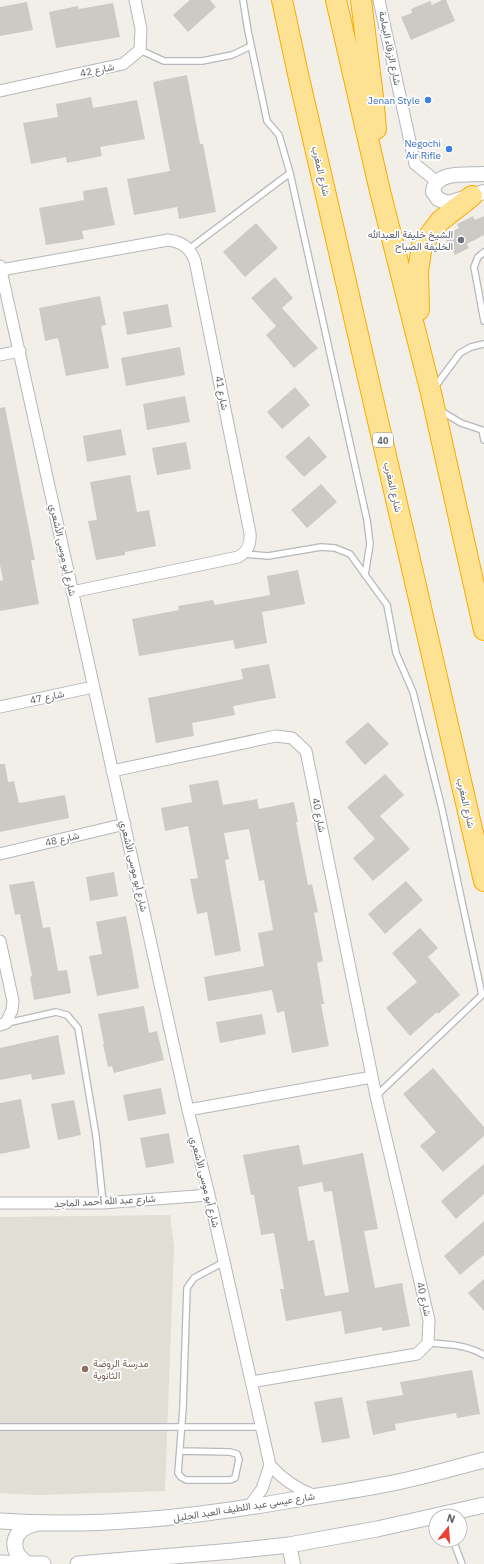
<svg xmlns="http://www.w3.org/2000/svg" width="484" height="1564" font-family="'IBM Plex Sans',Vazirmatn,sans-serif">
  <style>
    .education { fill: #e1ded6 }
    .building { fill: #cccac5; fill-rule: evenodd }
    .lines { fill: none; stroke-linecap: round; stroke-linejoin: round }
    .service-casing { stroke: #b5b8bc; stroke-width: 8 }
    .minor-casing { stroke: #b5b8bc; stroke-width: 13 }
    .tertiary-casing { stroke: #b5b8bc; stroke-width: 16 }
    .secondary-casing { stroke: #b6babf; stroke-width: 17 }
    .motorway-casing { stroke: #f9ab00; stroke-width: 22 }
    .service { stroke: #fff; stroke-width: 5.5 }
    .minor { stroke: #fff; stroke-width: 11 }
    .tertiary { stroke: #fff; stroke-width: 14 }
    .secondary { stroke: #fff; stroke-width: 15 }
    .motorway { stroke: #fde293; stroke-width: 20 }
    .shop-dot { fill: #3f7fe0; stroke: #fff; stroke-width: 1.5 }
    .worship-dot { fill: #6b7280; stroke: #fff; stroke-width: 1.5 }
    .education-dot { fill: #8d6e63; stroke: #fff; stroke-width: 1.5 }
    .labels { text-anchor: middle; dominant-baseline: central; stroke-width: 3.5; stroke-linejoin: round; paint-order: stroke }
    .shield { fill: #fff; stroke: #8f9295; stroke-width: 1 }
    .shield-label { font-size: 9px; font-weight: bold; fill: #5f6368 }
    .street-label { font-size: 10px; fill: #5f6368; stroke: #fff }
    .shop-label { font-size: 10px; fill: #366cbe; stroke: #fff; text-anchor: end }
    .worship-label { font-size: 10px; fill: #5b616d; stroke: #fff; text-anchor: end }
    .education-label { font-size: 10px; fill: #785e54; stroke: #fff; text-anchor: start }
  </style>
  <rect width="100%" height="100%" fill="#f1efe8"/>
  <path class="education" d="M 170,1215 L 174,1247 L 165,1491 L 39,1495 L 0,1493 L 0,1217 Z"/>
  <path class="building" d="M 190,0 L 210,0 L 216,7 L 188,32 L 173,15 Z
    M 442,0 L 446,0 L 455,21 L 411,40 L 401,17 L 412,13 L 411,9 L 430,1 L 432,5 Z
    M 27,2 L 33,30 L 0,36 L 0,7 Z
    M 113,3 L 120,37 L 56,48 L 49,12 L 78,6 L 79,9 Z
    M 187,75 L 200,144 L 203,144 L 216,212 L 179,219 L 177,207 L 134,215 L 127,179 L 170,171 L 153,82 Z
    M 91,97 L 93,108 L 137,100 L 145,139 L 100,147 L 102,156 L 67,163 L 66,157 L 31,164 L 23,123 L 58,117 L 56,104 Z
    M 107,187 L 115,225 L 82,231 L 84,239 L 46,245 L 39,208 L 84,200 L 83,191 Z
    M 473,216 L 475,220 L 484,216 L 484,235 L 467,244 L 469,248 L 455,255 L 444,236 L 459,228 L 457,224 Z
    M 256,223 L 278,248 L 245,277 L 223,252 Z
    M 275,277 L 293,298 L 282,308 L 318,348 L 294,368 L 266,335 L 276,326 L 251,298 Z
    M 100,296 L 106,325 L 101,326 L 109,368 L 66,376 L 58,338 L 45,341 L 39,308 Z
    M 168,304 L 172,327 L 127,335 L 123,312 Z
    M 180,347 L 185,375 L 126,386 L 121,358 Z
    M 295,387 L 310,405 L 282,429 L 267,412 Z
    M 185,396 L 190,422 L 147,430 L 143,404 Z
    M 5,407 L 35,560 L 31,560 L 39,604 L 0,611 L 0,581 L 3,580 L 0,565 L 0,408 Z
    M 121,429 L 126,455 L 87,462 L 83,436 Z
    M 309,436 L 327,457 L 304,477 L 285,457 Z
    M 186,442 L 191,469 L 157,475 L 152,448 Z
    M 130,475 L 137,512 L 149,510 L 156,546 L 125,552 L 125,555 L 96,560 L 88,521 L 97,520 L 90,482 Z
    M 321,484 L 337,502 L 307,528 L 291,510 Z
    M 298,570 L 305,604 L 262,612 L 267,643 L 235,649 L 233,640 L 139,656 L 132,619 L 179,610 L 178,606 L 213,600 L 215,605 L 270,595 L 267,576 Z
    M 269,664 L 276,698 L 233,706 L 235,715 L 192,723 L 194,736 L 156,743 L 148,698 L 243,679 L 241,669 Z
    M 368,722 L 389,744 L 365,765 L 345,742 Z
    M 0,764 L 5,764 L 8,782 L 14,781 L 19,803 L 65,795 L 69,818 L 0,832 Z
    M 385,774 L 404,795 L 380,816 L 410,849 L 373,881 L 353,858 L 375,839 L 347,807 Z
    M 218,780 L 223,805 L 257,799 L 259,809 L 294,802 L 298,822 L 296,822 L 308,885 L 312,884 L 318,912 L 314,913 L 323,961 L 317,963 L 324,1004 L 321,1004 L 329,1046 L 292,1053 L 284,1011 L 277,1013 L 272,990 L 208,1001 L 204,977 L 264,966 L 258,933 L 273,930 L 264,880 L 259,881 L 249,829 L 224,833 L 229,859 L 225,860 L 241,951 L 215,956 L 207,912 L 197,914 L 190,879 L 198,878 L 188,826 L 165,831 L 161,808 L 192,802 L 189,785 Z
    M 114,872 L 118,896 L 90,901 L 86,877 Z
    M 34,881 L 43,928 L 50,927 L 58,971 L 67,970 L 71,993 L 34,1000 L 30,977 L 32,976 L 20,914 L 15,915 L 9,885 Z
    M 406,881 L 423,900 L 385,934 L 368,914 Z
    M 126,916 L 139,988 L 97,996 L 89,956 L 102,954 L 96,922 Z
    M 420,928 L 438,948 L 428,957 L 460,995 L 438,1014 L 437,1012 L 410,1036 L 386,1008 L 417,982 L 392,953 Z
    M 144,1006 L 149,1033 L 157,1031 L 164,1060 L 114,1073 L 112,1066 L 108,1067 L 103,1044 L 104,1044 L 98,1014 Z
    M 262,1014 L 266,1034 L 220,1043 L 216,1022 Z
    M 58,1035 L 65,1074 L 32,1080 L 31,1074 L 0,1080 L 0,1048 Z
    M 433,1068 L 484,1127 L 484,1136 L 443,1172 L 420,1146 L 436,1132 L 403,1094 Z
    M 161,1088 L 166,1114 L 128,1121 L 123,1095 Z
    M 21,1099 L 30,1148 L 0,1154 L 0,1103 Z
    M 74,1100 L 81,1135 L 58,1140 L 51,1104 Z
    M 169,1133 L 174,1163 L 146,1168 L 140,1138 Z
    M 299,1145 L 303,1165 L 363,1153 L 378,1229 L 364,1231 L 375,1288 L 402,1283 L 410,1326 L 382,1331 L 382,1327 L 345,1334 L 341,1311 L 286,1321 L 280,1289 L 284,1289 L 274,1233 L 261,1235 L 254,1195 L 251,1195 L 243,1155 ZM 322,1182 L 324,1192 L 332,1191 L 349,1292 L 325,1296 L 314,1240 L 308,1241 L 298,1187 Z
    M 484,1164 L 484,1194 L 456,1219 L 441,1201 Z
    M 484,1221 L 484,1255 L 460,1275 L 444,1256 Z
    M 484,1279 L 484,1311 L 468,1293 Z
    M 472,1370 L 480,1414 L 457,1418 L 456,1413 L 395,1424 L 396,1430 L 373,1435 L 366,1401 L 403,1395 L 400,1382 Z
    M 342,1397 L 350,1438 L 322,1443 L 314,1402 Z"/>
  <g class="lines">
    <defs>
      <path id="service" d="M 243,0 L 248,31 L 267,121 L 279,135 L 290,173 L 367,520 L 370,544 L 365,575
        M 140,50 L 164,61 L 202,61 L 232,55 L 251,46
        M 189,249 L 290,173
        M 484,252 L 478,257 L 474,267 L 484,321
        M 434,388 L 460,353 L 471,347 L 484,344
        M 441,411 L 461,423 L 482,430 L 484,440
        M 244,554 L 268,556 L 321,547 L 335,548 L 350,554 L 387,605 L 396,653 L 413,692 L 442,809 L 482,995 L 376,1096
        M 7,1023 L 56,1012 L 67,1015 L 78,1028 L 96,1136 L 103,1203
        M 428,1343 C 448,1344 467,1345 484,1355
        M 0,1427 L 261,1427
        M 180,1451 L 230,1452 L 237,1454 L 239,1459 L 235,1478 L 230,1480 L 186,1480 L 181,1477 L 178,1473 L 183,1408 L 187,1288 L 194,1278 L 224,1262
        M 453,1540 L 462,1564"/>
      <path id="minor" d="M 379,0 L 415,164 L 436,181
        M 0,91 L 123,64 L 140,50 L 141,29 L 135,0
        M 0,266 L 188,1110 L 209,1195 L 270,1465 L 262,1489 L 248,1508
        M 1,270 L 168,240 C 183,242 190,248 195,261 L 250,533 C 251,544 248,552 238,557 L 72,592
        M 0,355 L 20,351
        M 0,707 L 93,687
        M 112,771 L 276,736 L 292,738 L 306,751 L 376,1096 L 429,1320 L 428,1343 L 417,1354 L 251,1382
        M 0,854 L 125,824
        M 0,941 L 13,1001 L 12,1010 L 6,1023 L 0,1025
        M 188,1110 L 372,1077
        M 0,1203 L 103,1203 L 209,1195
        M 270,1465 C 283,1480 297,1489 315,1496"/>
      <path id="tertiary" d="M 484,174 C 468,175 435,170 433,192 L 438,199 L 448,203 L 484,192
        M 289,1545 L 293,1564"/>
      <path id="secondary" d="M 0,1521 C 98,1528 195,1517 292,1500 C 328,1494 366,1489 402,1481 C 430,1475 457,1467 484,1460
        M 0,1563 L 43,1564
        M 28,1564 C 8,1552 11,1529 35,1524
        M 78,1564 L 233,1551 L 289,1545 L 377,1529 L 484,1505"/>
      <path id="motorway" d="M 282,0 L 298,74 L 484,881
        M 336,0 L 380,191 L 431,393 L 484,630
        M 361,0 L 373,97 L 376,129
        M 419,310 L 418,271 L 422,245 L 440,221 L 472,196"/>
    </defs>
    <use href="#service" class="service-casing"/>
    <use href="#minor" class="minor-casing"/>
    <use href="#tertiary" class="tertiary-casing"/>
    <use href="#secondary" class="secondary-casing"/>
    <use href="#motorway" class="motorway-casing"/>
    <use href="#service" class="service"/>
    <use href="#minor" class="minor"/>
    <use href="#tertiary" class="tertiary"/>
    <use href="#secondary" class="secondary"/>
    <use href="#motorway" class="motorway"/>
  </g>
  <g class="shop-dot">
    <circle cx="428" cy="100" r="4"/>
    <circle cx="449" cy="149" r="4"/>
  </g>
  <circle class="worship-dot" cx="461" cy="240" r="4"/>
  <circle class="education-dot" cx="85" cy="1369" r="4"/>
  <g class="labels">
    <rect class="shield" x="373" y="433" width="20" height="14" rx="3"/>
    <g class="shield-label">
      <text x="383" y="440">40</text>
    </g>
    <g class="street-label">
      <text transform="translate(390 48) rotate(78)">شارع الزرقاء اليمامة</text>
      <text transform="translate(97 70) rotate(-12)">شارع 42</text>
      <text transform="translate(321 171) rotate(77)">شارع المغرب</text>
      <text transform="translate(222 393) rotate(79)">شارع 41</text>
      <text transform="translate(393 487) rotate(77)">شارع المغرب</text>
      <text transform="translate(63 550) rotate(78)">شارع أبو موسى الأشعري</text>
      <text transform="translate(47 697) rotate(-12)">شارع 47</text>
      <text transform="translate(466 803) rotate(77)">شارع المغرب</text>
      <text transform="translate(319 815) rotate(78)">شارع 40</text>
      <text transform="translate(62 839) rotate(-13)">شارع 48</text>
      <text transform="translate(134 866) rotate(77)">شارع أبو موسى الأشعري</text>
      <text transform="translate(205 1182) rotate(76)">شارع أبو موسى الأشعري</text>
      <text transform="translate(105 1201) rotate(-3)">شارع عبد الله أحمد الماجد</text>
      <text transform="translate(424 1299) rotate(77)">شارع 40</text>
      <text transform="translate(244 1507) rotate(-9)">شارع عيسى عبد اللطيف العبد الجليل</text>
    </g>
    <g class="shop-label">
      <text x="420" y="100">Jenan Style</text>
      <text x="441" y="143">Negochi<tspan x="441" dy="12">Air Rifle</tspan></text>
    </g>
    <g class="worship-label">
      <text x="453" y="234">الشيخ خليفة العبدالله<tspan x="453" dy="12">الخليفة الصباح</tspan></text>
    </g>
    <g class="education-label">
      <text x="93" y="1363">مدرسة الروضة<tspan x="93" dy="12">الثانوية</tspan></text>
    </g>
  </g>
  <g transform="translate(448 1528) rotate(17)"><circle r="19" fill="#ffffff" stroke="#bfc1c3"/>
  <path d="M0-3L7 15L0 10L-7 15Z" fill="#ea4335"/>
  <text y="-6" font-size="11" font-weight="bold" text-anchor="middle" fill="#5f6368">N</text>
  </g>
</svg>
